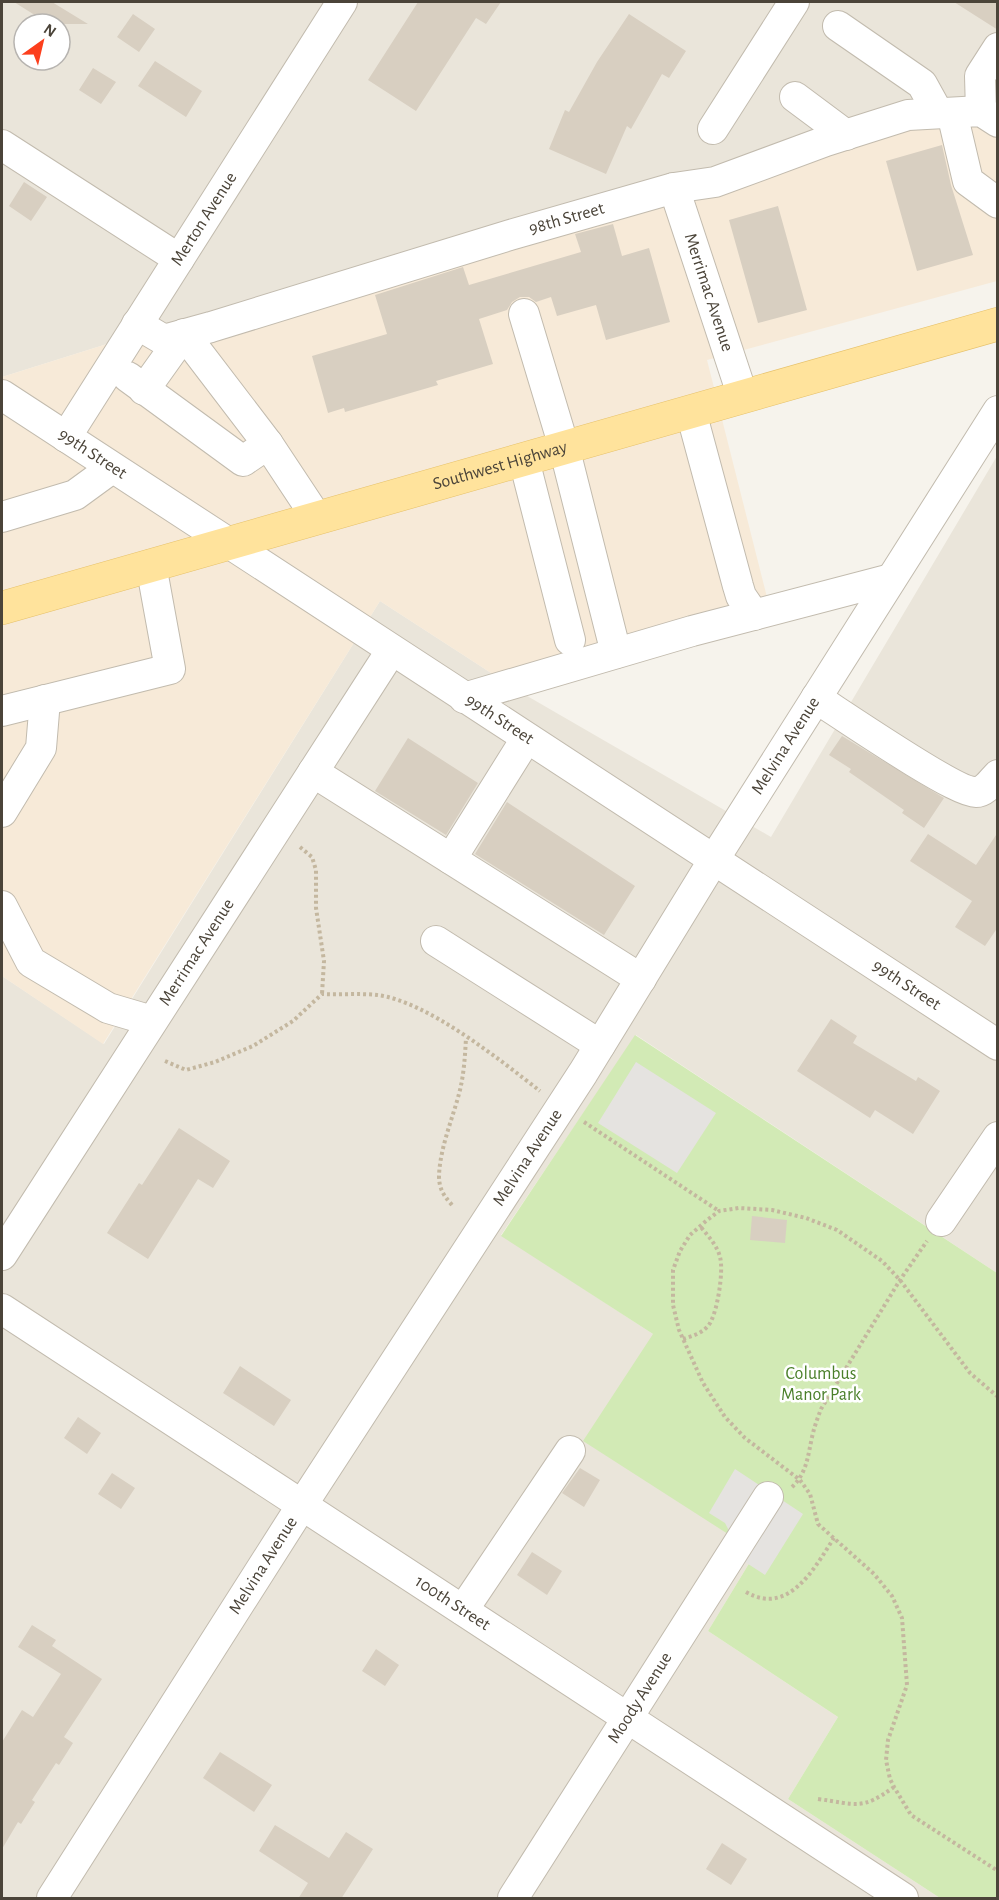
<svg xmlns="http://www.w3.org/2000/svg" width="999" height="1900" font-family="'Alegreya Sans',sans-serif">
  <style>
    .residential { fill: #eae5da; fill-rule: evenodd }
    .commercial { fill: #f7ead8 }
    .green { fill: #d2eab5 }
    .parking { fill: #e5e3e0 }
    .building { fill: #d8cfc1 }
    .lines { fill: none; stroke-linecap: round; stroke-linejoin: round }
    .minor-casing { stroke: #c2bbae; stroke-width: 32 }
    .major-casing { stroke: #e6c16a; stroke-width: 34 }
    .path { stroke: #c4b79f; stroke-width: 4; stroke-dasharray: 3 3; stroke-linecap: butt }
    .minor { stroke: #fff; stroke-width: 30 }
    .major { stroke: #ffe39c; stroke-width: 33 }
    .labels { text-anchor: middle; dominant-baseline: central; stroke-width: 5; stroke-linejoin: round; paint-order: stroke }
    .street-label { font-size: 18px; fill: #4b4439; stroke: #fff }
    .park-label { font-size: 18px; fill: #4a7f2a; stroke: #fff }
  </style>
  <rect width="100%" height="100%" fill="#f6f3ec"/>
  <path class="residential" d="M 2,2 L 997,2 L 997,91 L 177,322 L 2,377 ZM 24,24 L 60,24 L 60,60 L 24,60 Z
    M 997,456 L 997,1273 L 636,1035 L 501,1235 L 653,1334 L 756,1552 L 708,1631 L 838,1717 L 788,1799 L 940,1898 L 2,1898 L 2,976 L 104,1044 L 380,601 L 522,693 L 771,837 Z"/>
  <path class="commercial" d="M 997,91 L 997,281 L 707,360 L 773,621 L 522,693 L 380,601 L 103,1044 L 2,976 L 2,377 L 177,322 Z"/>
  <path class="green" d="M 635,1035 L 997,1273 L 997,1898 L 940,1898 L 788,1799 L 838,1717 L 708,1631 L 756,1552 L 583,1441 L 653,1334 L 501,1236 Z"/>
  <path class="parking" d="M 636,1062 L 716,1113 L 677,1173 L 598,1123 Z
    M 735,1469 L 803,1514 L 765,1575 L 745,1562 L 725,1523 L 709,1513 Z"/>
  <path class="building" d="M 14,2 L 52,2 L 88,24 L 49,24 Z
    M 418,2 L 501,2 L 486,24 L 476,18 L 416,111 L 368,80 Z
    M 954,2 L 998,2 L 998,30 Z
    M 133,14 L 155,29 L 139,52 L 117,37 Z
    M 629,14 L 686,51 L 669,78 L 662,74 L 631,129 L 627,126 L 606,174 L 549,149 L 565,110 L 569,112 L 597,62 Z
    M 155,61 L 202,91 L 186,117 L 138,86 Z
    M 93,68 L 116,82 L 101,104 L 79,90 Z
    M 942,145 L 951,185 L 973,255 L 917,271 L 886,161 Z
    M 24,182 L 47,197 L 31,221 L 9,206 Z
    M 778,206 L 807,310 L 758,323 L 729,220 Z
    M 613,224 L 622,256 L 649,248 L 670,322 L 606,340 L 596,305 L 557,316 L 551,297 L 536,302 L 529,297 L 520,297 L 512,302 L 507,310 L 479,319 L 493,364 L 436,381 L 438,385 L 345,412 L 344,408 L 328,413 L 312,356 L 387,334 L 375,295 L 463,267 L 469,285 L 581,252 L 575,234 Z
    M 842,736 L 944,798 L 924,828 L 902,813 L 904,810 L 849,772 L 851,769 L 829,755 Z
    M 408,738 L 478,783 L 446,835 L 375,791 Z
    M 507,802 L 635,886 L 604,935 L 475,854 Z
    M 998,832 L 998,927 L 985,946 L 955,927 L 972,901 L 910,861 L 928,834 L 976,865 Z
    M 831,1019 L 857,1036 L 853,1043 L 916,1081 L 918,1077 L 940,1091 L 913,1134 L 875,1110 L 870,1118 L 797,1071 Z
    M 179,1128 L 230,1161 L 213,1188 L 198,1179 L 148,1259 L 107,1233 L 139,1183 L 142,1185 Z
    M 752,1216 L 787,1220 L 785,1243 L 750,1240 Z
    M 240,1366 L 291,1400 L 274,1426 L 223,1393 Z
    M 78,1417 L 101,1433 L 87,1454 L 64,1438 Z
    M 580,1468 L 600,1480 L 584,1507 L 562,1493 Z
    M 112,1473 L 135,1488 L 121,1509 L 98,1494 Z
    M 532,1552 L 562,1571 L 547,1595 L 517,1575 Z
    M 32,1625 L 56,1640 L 52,1646 L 102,1679 L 64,1737 L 73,1743 L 59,1765 L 56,1763 L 32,1800 L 35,1802 L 21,1824 L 18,1822 L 2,1849 L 2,1742 L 22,1710 L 33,1717 L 61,1674 L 18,1647 Z
    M 376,1649 L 399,1665 L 385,1686 L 362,1671 Z
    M 220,1752 L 272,1785 L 254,1812 L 203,1778 Z
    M 275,1825 L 329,1858 L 346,1832 L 373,1849 L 341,1899 L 298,1899 L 308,1883 L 259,1851 Z
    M 722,1843 L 747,1859 L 731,1885 L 706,1869 Z"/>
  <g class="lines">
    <defs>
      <g id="minor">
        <path d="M 838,26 L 922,84 L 938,113"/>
        <path d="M 795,97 L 846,135"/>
        <path d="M 981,111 L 980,76 L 998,48"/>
        <path d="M 952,113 L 968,181 L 998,203"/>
        <path d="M 713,129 L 794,2"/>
        <path d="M 2,145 L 179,259"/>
        <path id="s1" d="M 674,188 L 743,397"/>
        <path d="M 524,314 L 564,447 L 616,653"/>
        <path id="s2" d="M 137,324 L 164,340 L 211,327 L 510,235 L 674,188 L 715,182 L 826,141 L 908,115 L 981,111 L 998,122"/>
        <path d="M 128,377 L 243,461 L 268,444"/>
        <path d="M 144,390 L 184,334 L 268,444 L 317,518"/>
        <path id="s3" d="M 2,395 L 998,1045"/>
        <path d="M 691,412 L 738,586 L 741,596 L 754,615"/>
        <path id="s4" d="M 66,437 L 342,2"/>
        <path d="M 524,460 L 570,640"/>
        <path d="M 2,517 L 75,495 L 112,468"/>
        <path d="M 464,698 L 692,631 L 891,579"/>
        <path d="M 816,698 C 841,714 956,793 976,792 C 985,792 992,781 998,775"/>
        <path d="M 2,711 L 170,669 L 151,565"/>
        <path d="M 313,772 L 641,979"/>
        <path d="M 2,812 L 41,748 L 45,700"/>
        <path d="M 451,859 L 526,739"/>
        <path d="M 2,906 L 31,962 L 108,1008 L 152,1021"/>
        <path d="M 436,941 L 600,1045"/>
        <path d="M 941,1221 L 998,1137"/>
        <path id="s5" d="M 2,1255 L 391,651"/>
        <path id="s6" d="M 2,1309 L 903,1898"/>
        <path d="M 463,1610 L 570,1451"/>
        <path id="s7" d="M 52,1898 L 302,1505 L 583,1073 L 713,861 L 998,411"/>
        <path id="s8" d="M 513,1898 L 768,1497"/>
      </g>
      <g id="major">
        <path id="s9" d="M 2,608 L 998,324"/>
      </g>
    </defs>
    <use href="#minor" class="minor-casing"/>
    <use href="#major" class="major-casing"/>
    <path class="path" d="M 300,847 L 312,857 L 316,870 L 316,908 L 324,961 L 322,994
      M 165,1061 L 186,1070 L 215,1062 L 253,1046 L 293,1021 L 322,994 C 340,995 359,993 377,995 C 427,1001 500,1060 540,1091
      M 584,1122 L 719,1211
      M 452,1205 C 444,1196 439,1189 439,1176 C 440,1147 453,1118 460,1090 C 464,1073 465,1056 466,1038
      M 683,1339 C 692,1336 701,1334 708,1326 C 717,1316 724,1271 720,1257 C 717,1245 708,1236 700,1226
      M 998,1397 L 970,1373 L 900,1280 L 882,1261 L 837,1230 L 806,1218 L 772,1210 L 739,1208 L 719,1211 L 706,1221 L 690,1235 L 680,1251 L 673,1270 L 673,1305 L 679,1330 L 703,1383 L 725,1417 L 745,1438 L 800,1480 L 810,1494 L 818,1524 L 874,1574 L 892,1596 L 902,1618 L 907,1685 L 888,1740 L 886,1760 L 890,1779 L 894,1787 L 911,1815 L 998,1871
      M 792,1487 C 808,1472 808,1453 813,1433 C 815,1425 818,1417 821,1409 L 900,1280 L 927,1241
      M 746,1592 C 789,1617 815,1567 834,1538
      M 818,1799 C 856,1804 861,1811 894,1787"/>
    <use href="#minor" class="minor"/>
    <use href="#major" class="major"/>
  </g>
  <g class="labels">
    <g class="street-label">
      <text stroke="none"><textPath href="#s4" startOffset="258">Merton Avenue</textPath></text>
      <text stroke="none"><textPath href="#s2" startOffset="452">98th Street</textPath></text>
      <text stroke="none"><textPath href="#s1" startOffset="110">Merrimac Avenue</textPath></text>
      <text stroke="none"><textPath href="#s3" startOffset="108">99th Street</textPath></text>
      <text stroke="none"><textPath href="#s9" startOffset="518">Southwest Highway</textPath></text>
      <text stroke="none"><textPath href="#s3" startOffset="594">99th Street</textPath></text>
      <text stroke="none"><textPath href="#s7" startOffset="1366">Melvina Avenue</textPath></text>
      <text stroke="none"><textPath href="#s5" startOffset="360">Merrimac Avenue</textPath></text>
      <text stroke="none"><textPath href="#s3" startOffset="1080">99th Street</textPath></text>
      <text stroke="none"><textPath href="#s7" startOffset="880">Melvina Avenue</textPath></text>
      <text stroke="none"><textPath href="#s7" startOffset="394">Melvina Avenue</textPath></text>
      <text stroke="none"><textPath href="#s6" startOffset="538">100th Street</textPath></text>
      <text stroke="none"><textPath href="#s8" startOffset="237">Moody Avenue</textPath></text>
    </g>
    <g class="park-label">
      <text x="821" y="1374">Columbus<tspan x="821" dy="21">Manor Park</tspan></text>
    </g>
  </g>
  <rect width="999" height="1900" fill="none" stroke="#4b4439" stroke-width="6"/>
  <g transform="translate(42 42) rotate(34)"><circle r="28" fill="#ffffff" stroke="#b7b4b0" stroke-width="1.5"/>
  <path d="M0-4.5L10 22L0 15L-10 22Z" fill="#fc3f1d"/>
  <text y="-9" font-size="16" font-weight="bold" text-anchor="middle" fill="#4b4439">N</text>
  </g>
</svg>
